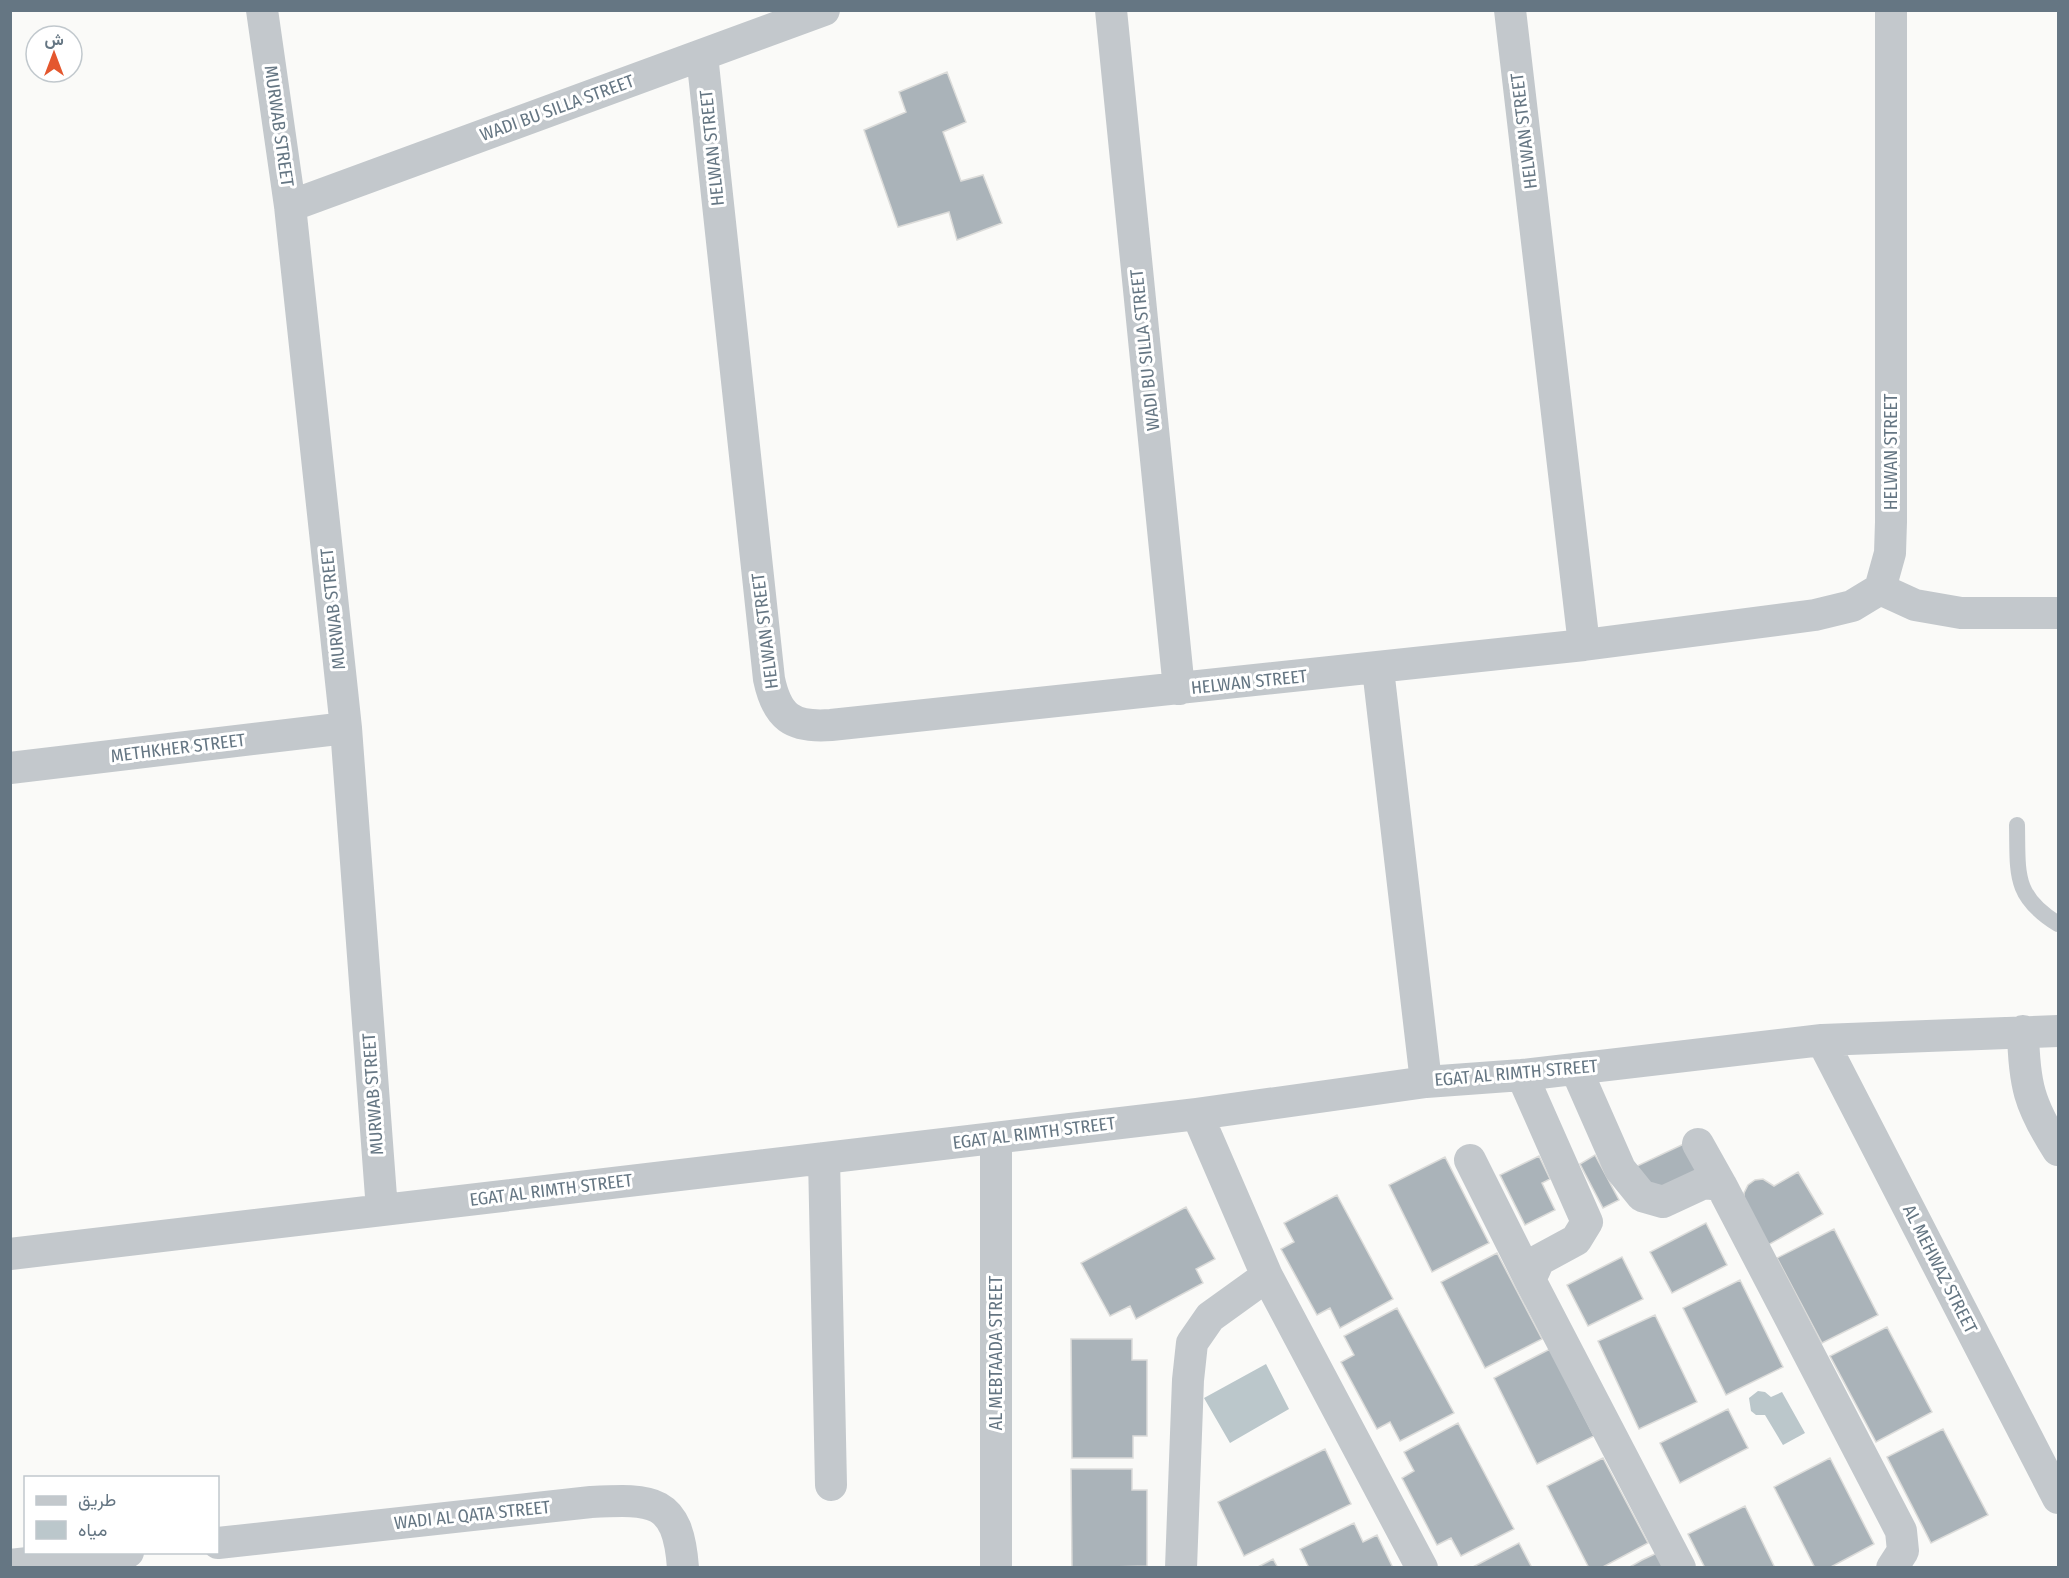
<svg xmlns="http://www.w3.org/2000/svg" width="2069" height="1578" font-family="'Fira Sans Condensed',Vazirmatn,sans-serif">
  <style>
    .water { fill: #bbc7cb }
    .building { fill: #aab3b9; stroke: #dcdcda; stroke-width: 1.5 }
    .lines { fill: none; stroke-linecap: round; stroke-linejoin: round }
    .service { stroke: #c3c8cc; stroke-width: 16 }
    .minor { stroke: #c3c8cc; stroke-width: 32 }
    .labels { text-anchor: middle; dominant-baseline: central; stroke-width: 6; stroke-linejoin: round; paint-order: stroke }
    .street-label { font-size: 18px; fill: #657683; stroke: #fff }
  </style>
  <rect width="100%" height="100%" fill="#fafaf8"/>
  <path class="water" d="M 1266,1364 L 1289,1409 L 1230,1443 L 1204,1398 Z
    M 1758,1391 L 1765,1392 L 1771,1397 L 1782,1392 L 1805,1433 L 1783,1445 L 1765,1415 L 1756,1415 L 1751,1411 L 1749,1398 Z"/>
  <path class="building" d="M 947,72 L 966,122 L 943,132 L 961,181 L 983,175 L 1002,223 L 957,240 L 949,212 L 898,227 L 864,130 L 906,112 L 899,92 Z
    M 1688,1142 L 1701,1169 L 1650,1193 L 1637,1166 Z
    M 1595,1155 L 1619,1200 L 1603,1208 L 1580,1164 Z
    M 1539,1156 L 1550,1179 L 1542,1183 L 1555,1210 L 1525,1225 L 1500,1175 Z
    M 1445,1157 L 1489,1243 L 1432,1272 L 1389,1185 Z
    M 1798,1172 L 1823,1214 L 1768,1245 L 1744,1202 L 1744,1193 L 1748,1185 L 1755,1180 L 1763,1179 L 1774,1186 Z
    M 1337,1195 L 1393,1299 L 1340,1328 L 1330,1308 L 1317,1315 L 1281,1249 L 1294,1242 L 1284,1223 Z
    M 1186,1207 L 1215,1259 L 1196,1269 L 1203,1283 L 1136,1319 L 1130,1306 L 1110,1316 L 1081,1263 Z
    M 1706,1223 L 1727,1265 L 1672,1293 L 1650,1252 Z
    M 1834,1229 L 1878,1315 L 1822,1343 L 1777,1258 Z
    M 1497,1253 L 1542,1339 L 1485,1368 L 1441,1282 Z
    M 1622,1257 L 1643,1299 L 1588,1326 L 1567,1285 Z
    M 1740,1280 L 1783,1367 L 1726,1395 L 1683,1308 Z
    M 1397,1308 L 1454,1413 L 1400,1441 L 1390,1422 L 1377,1429 L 1341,1362 L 1354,1355 L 1344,1336 Z
    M 1655,1315 L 1697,1402 L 1639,1429 L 1598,1341 Z
    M 1887,1327 L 1932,1412 L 1876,1442 L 1830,1356 Z
    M 1071,1339 L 1132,1339 L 1132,1360 L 1147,1360 L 1147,1436 L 1133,1436 L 1133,1458 L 1072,1458 Z
    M 1550,1349 L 1594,1436 L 1537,1464 L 1494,1378 Z
    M 1728,1409 L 1748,1448 L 1680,1483 L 1660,1443 Z
    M 1458,1423 L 1514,1529 L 1461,1556 L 1451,1538 L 1437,1545 L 1402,1478 L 1414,1471 L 1404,1452 Z
    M 1943,1429 L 1988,1515 L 1931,1543 L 1887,1457 Z
    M 1325,1449 L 1351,1504 L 1244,1556 L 1218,1502 Z
    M 1603,1458 L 1648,1543 L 1601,1568 L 1589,1568 L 1547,1486 Z
    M 1830,1458 L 1874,1544 L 1829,1568 L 1815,1568 L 1774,1487 Z
    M 1071,1469 L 1132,1469 L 1132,1490 L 1147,1490 L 1147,1566 L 1072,1568 Z
    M 1745,1506 L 1775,1568 L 1705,1568 L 1688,1534 Z
    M 1354,1523 L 1363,1542 L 1377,1535 L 1393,1568 L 1309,1568 L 1300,1549 Z
    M 1519,1543 L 1532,1568 L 1471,1568 Z
    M 1657,1553 L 1664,1568 L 1628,1568 L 1642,1560 Z
    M 1273,1559 L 1278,1568 L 1256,1568 Z"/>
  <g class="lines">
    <path class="service" d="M 2017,825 C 2018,874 2013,896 2058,924"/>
    <path class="minor" d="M 262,10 L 290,206 L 346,728 L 382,1210
      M 1111,10 L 1179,689
      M 1510,10 L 1584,645 L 1815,615 L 1852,606 L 1880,589 L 1890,553 L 1891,522 L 1891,10
      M 702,55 L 769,679 C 777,717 792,728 831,725 L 1584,645
      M 290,206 L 824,10
      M 1880,589 L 1915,605 L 1961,613 L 2058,613
      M 1378,669 L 1426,1082
      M 10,768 L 346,728
      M 2023,1031 C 2024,1084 2029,1105 2058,1150
      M 1822,1040 L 2058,1498
      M 1576,1069 L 1620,1169 L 1642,1196 L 1663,1202 L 1704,1183 L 1721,1185 L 1901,1531 L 1903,1551 L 1892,1568
      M 1522,1075 L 1587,1222 L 1576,1240 L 1539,1260 L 1530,1280 L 1680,1568
      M 1197,1114 L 1267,1276 L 1422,1568
      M 1698,1144 L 1721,1185
      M 824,1158 L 831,1485
      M 1470,1160 L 1530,1280
      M 10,1254 L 1197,1114 L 1426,1082 L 1522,1075 L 1822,1040 L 2058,1031
      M 218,1543 L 591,1502 C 653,1499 678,1498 683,1568
      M 10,1565 L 128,1552
      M 996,1568 L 996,1138
      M 1181,1568 L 1188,1380 L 1192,1343 L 1210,1317 L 1267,1276"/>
  </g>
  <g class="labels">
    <g class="street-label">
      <text transform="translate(557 108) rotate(-20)">WADI BU SILLA STREET</text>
      <text transform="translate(279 126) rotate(82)">MURWAB STREET</text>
      <text transform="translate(1524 131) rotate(-97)">HELWAN STREET</text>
      <text transform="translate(712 148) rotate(-96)">HELWAN STREET</text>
      <text transform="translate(1145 350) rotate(-96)">WADI BU SILLA STREET</text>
      <text transform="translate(1891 452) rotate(-90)">HELWAN STREET</text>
      <text transform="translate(333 609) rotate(-96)">MURWAB STREET</text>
      <text transform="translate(765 631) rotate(-97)">HELWAN STREET</text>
      <text transform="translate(1249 682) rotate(-6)">HELWAN STREET</text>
      <text transform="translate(178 748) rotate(-7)">METHKHER STREET</text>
      <text transform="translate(1516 1073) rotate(-5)">EGAT AL RIMTH STREET</text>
      <text transform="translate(373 1094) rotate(-94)">MURWAB STREET</text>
      <text transform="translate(1034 1133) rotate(-7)">EGAT AL RIMTH STREET</text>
      <text transform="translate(551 1190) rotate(-7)">EGAT AL RIMTH STREET</text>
      <text transform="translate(1940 1269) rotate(63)">AL MEHWAZ STREET</text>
      <text transform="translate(996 1353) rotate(-90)">AL MEBTAADA STREET</text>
      <text transform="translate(472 1515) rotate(-6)">WADI AL QATA STREET</text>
    </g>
  </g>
  <rect width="2069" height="1578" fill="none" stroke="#657683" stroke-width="24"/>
  <rect x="24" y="1476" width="195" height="78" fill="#ffffff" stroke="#c1c8cd" stroke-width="1.5"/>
  <rect x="36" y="1496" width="30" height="9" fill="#c3c8cc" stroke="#c1c8cd" stroke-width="1.5"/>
  <text x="78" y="1506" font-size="18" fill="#657683">طريق</text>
  <rect x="36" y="1521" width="30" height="18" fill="#bbc7cb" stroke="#c1c8cd" stroke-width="1.5"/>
  <text x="78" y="1536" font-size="18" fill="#657683">مياه</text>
  <g transform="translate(54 54)"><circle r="28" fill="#ffffff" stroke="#c1c8cd" stroke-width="1.5"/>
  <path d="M0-4.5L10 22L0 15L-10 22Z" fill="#e4572e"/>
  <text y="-9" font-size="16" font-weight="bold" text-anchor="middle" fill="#657683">ش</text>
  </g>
</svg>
